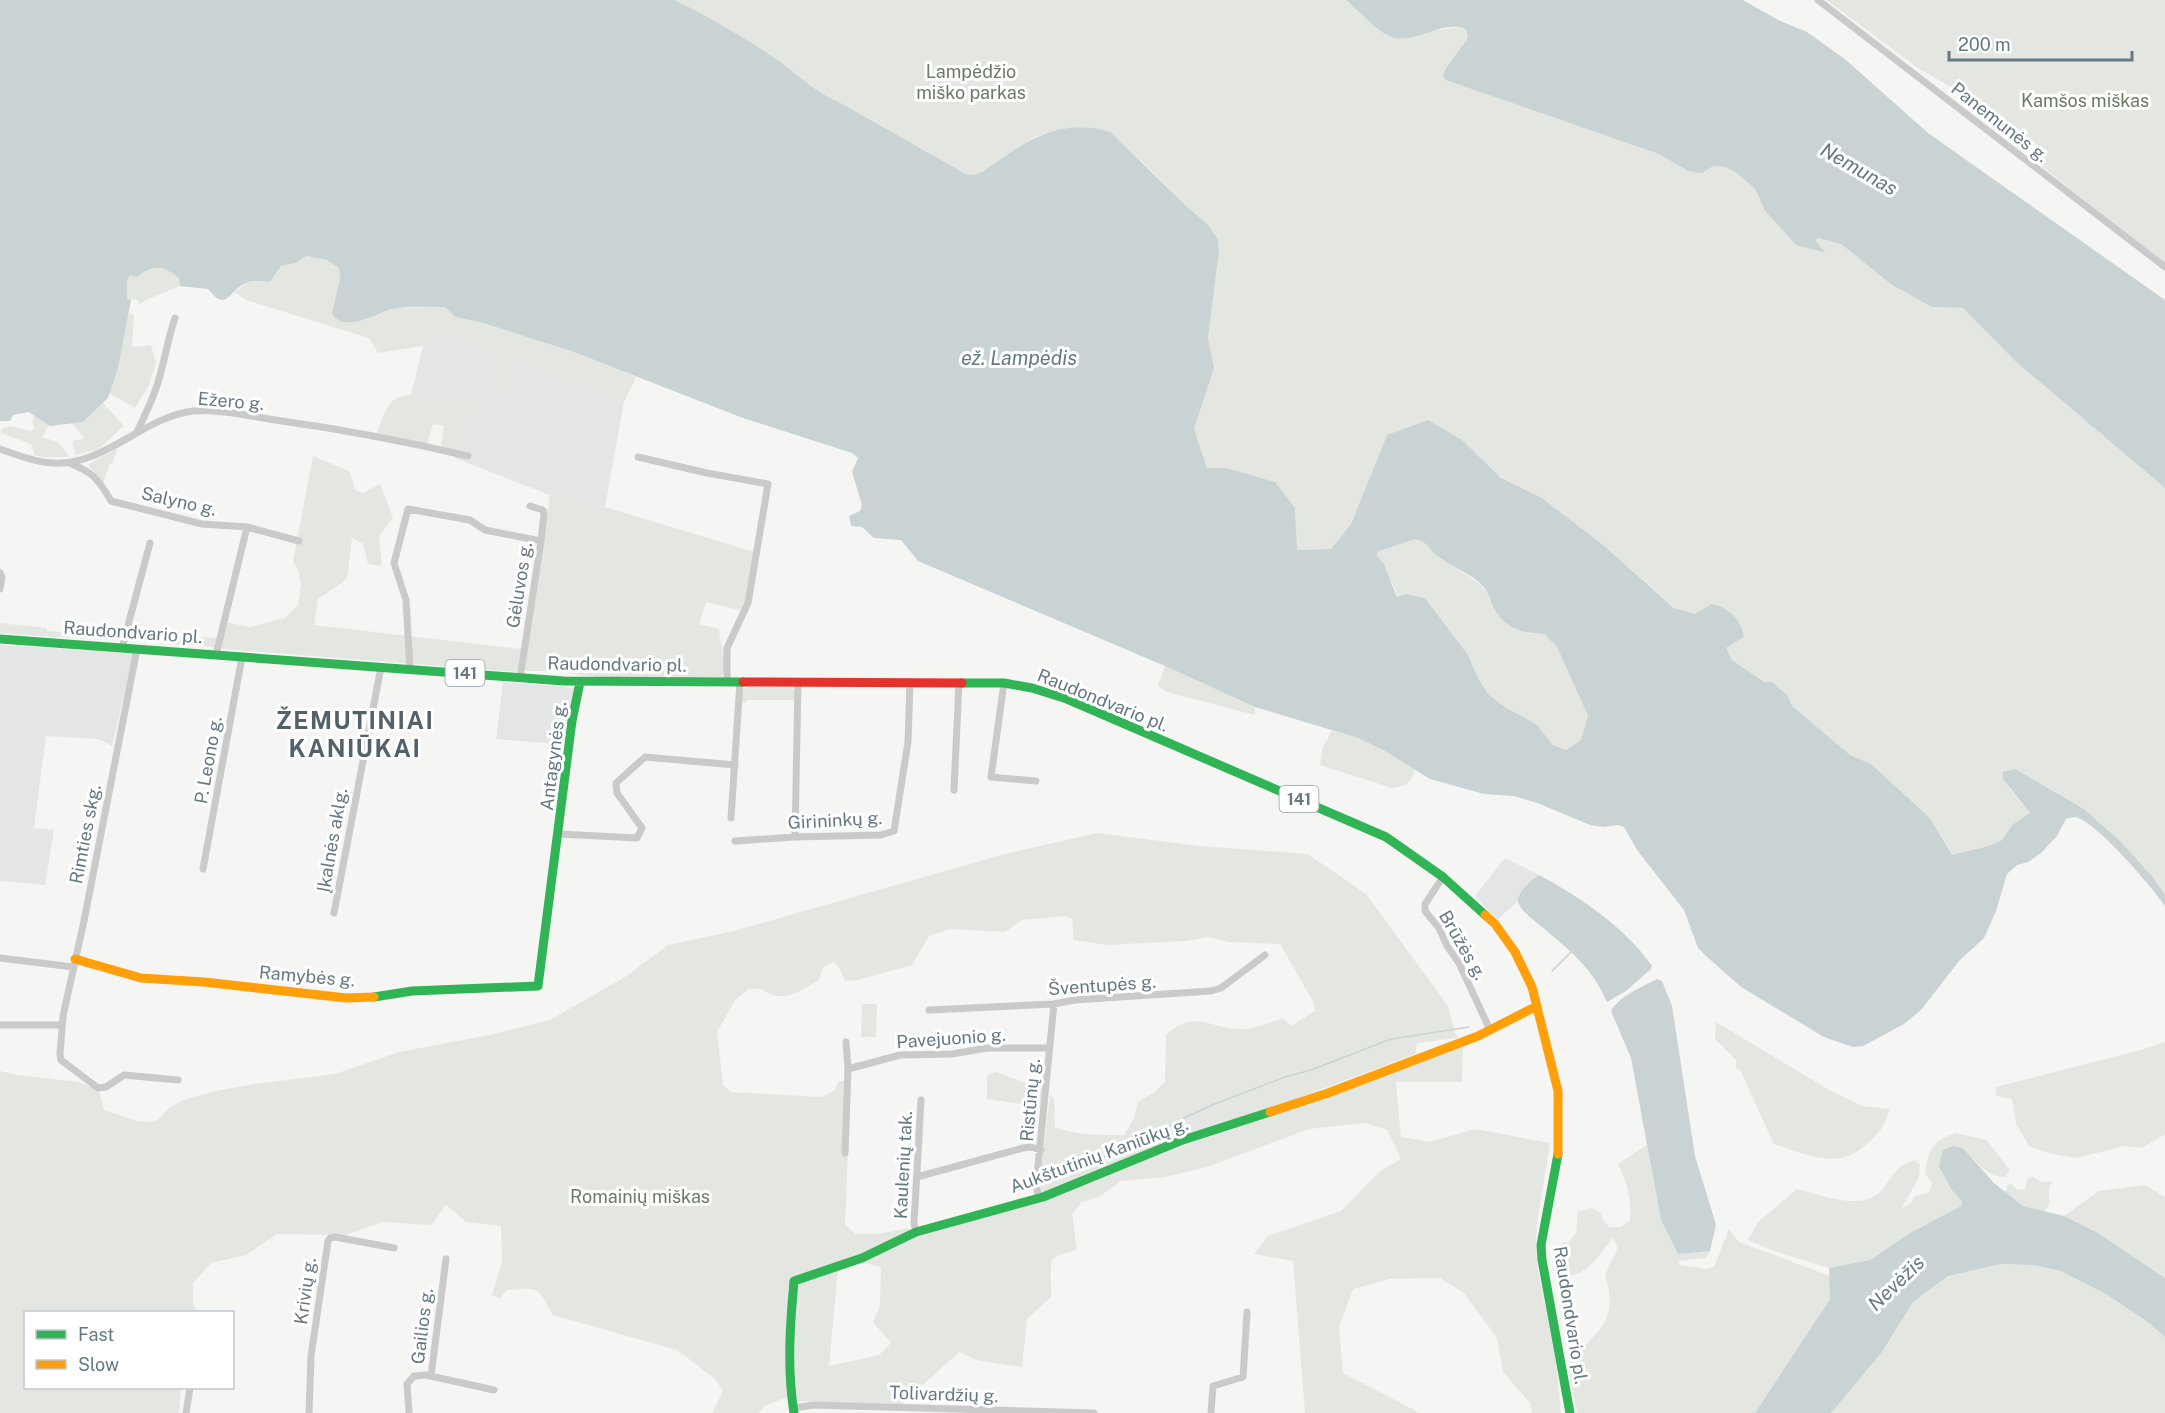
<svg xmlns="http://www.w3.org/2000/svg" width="2165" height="1413" font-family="'Public Sans',sans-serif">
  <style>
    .built { fill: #e4e6e5 }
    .green { fill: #e4e7e1 }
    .water { fill: #c9d3d4; fill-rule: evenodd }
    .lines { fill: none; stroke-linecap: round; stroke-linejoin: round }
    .stream { stroke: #c9d3d4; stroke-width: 1.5 }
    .street { stroke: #cacacb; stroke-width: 7 }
    .fast { stroke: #30b455; stroke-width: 9 }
    .slow { stroke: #ff9f0a; stroke-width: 9 }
    .jam { stroke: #e5322d; stroke-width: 9 }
    .labels { text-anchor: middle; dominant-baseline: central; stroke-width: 6; stroke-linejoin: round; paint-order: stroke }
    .shield { fill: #fff; stroke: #93a1a9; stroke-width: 1.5 }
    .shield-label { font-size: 16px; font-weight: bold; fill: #657984 }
    .park-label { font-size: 18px; fill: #6b7b64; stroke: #fff }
    .street-label { font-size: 18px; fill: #657984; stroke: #fff }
    .water-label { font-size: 20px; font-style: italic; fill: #617b80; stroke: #fff }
    .district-label { font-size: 24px; font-weight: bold; letter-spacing: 1.5px; fill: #536169; stroke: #fff }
  </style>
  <rect width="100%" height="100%" fill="#f5f5f4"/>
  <path class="built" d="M 445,336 L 624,402 L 605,507 L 550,495 L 455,458 L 477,393 L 411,395 L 423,346 Z
    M 0,645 L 134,653 L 112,746 L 99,739 L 46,736 L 34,828 L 54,830 L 45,885 L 0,881 Z
    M 503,682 L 579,688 L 570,745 L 496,739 Z
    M 1505,858 L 1539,875 L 1520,896 L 1518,901 L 1497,920 L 1475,896 Z"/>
  <path class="green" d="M 675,0 L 1346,0 L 1388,36 L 1461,27 L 1466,29 L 1468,38 L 1446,68 L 1659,154 L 1688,171 L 1702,173 L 1712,166 L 1725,167 L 1737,173 L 1755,189 L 1765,211 L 1796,245 L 1824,253 L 1815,240 L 1818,238 L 1841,244 L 1892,285 L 1932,307 L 1963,308 L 2014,360 L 2165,488 L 2165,895 L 2152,876 L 2120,841 L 2084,809 L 2048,788 L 2009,788 L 2030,813 L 2012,825 L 2002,840 L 1989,846 L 1952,855 L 1930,818 L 1871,764 L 1850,755 L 1792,706 L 1788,696 L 1732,660 L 1726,648 L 1744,637 L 1739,622 L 1688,613 L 1675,608 L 1602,544 L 1542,498 L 1501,478 L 1462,440 L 1387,435 L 1351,524 L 1331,549 L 1296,550 L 1295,508 L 1227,468 L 1207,468 L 1194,429 L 1214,368 L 1208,338 L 1219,251 L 1218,239 L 1208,225 L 1181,201 L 1141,161 L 1074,128 L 1057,130 L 1035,137 L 982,172 L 973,175 L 966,174 L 837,101 C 814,92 797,73 776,59 C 744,37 709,17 675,0 Z
    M 1826,0 L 2165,0 L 2165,264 L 2034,160 L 2038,145 L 1997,114 L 1918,68 Z
    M 306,256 L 327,260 L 339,268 L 340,279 L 333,313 L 364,320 L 395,308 L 445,307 L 455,317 L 480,322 L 571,351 L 636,377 L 624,402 L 445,336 L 423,346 L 378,353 L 369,338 L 246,300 L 235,292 L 248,282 L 270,282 L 281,266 L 295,263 Z
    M 150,267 L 167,269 L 179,278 L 180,286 L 146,300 L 140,304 L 136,299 L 127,300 L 127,281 L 130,275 L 136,277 Z
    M 128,314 L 134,314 L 132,347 L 151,345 L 156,363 L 149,385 L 135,408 L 109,393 L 118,368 Z
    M 493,361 L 521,370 L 513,394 L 485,385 Z
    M 477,393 L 458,451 L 441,446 L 444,426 L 433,424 L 427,444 L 423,444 L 377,433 C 381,423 386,405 395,399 C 408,391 460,393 477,393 Z
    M 103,403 L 124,426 L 99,449 L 75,455 L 72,441 L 85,438 L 71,423 L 83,422 Z
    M 34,415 L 49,425 L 42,437 L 58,442 L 70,457 L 42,457 L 35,455 L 31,444 L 1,433 L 2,429 L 10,426 L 31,431 L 35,428 L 32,423 Z
    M 118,448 L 112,464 L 110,463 L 103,483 L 89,467 L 89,464 Z
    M 313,456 L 349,471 L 356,491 L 364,493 L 380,484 L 393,518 L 379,536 L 382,566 L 368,564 L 363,544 L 352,538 L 347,579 L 318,599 L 314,625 L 521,649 L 517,672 L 222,649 L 221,643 L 225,622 L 250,627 L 285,618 L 298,605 L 301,584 L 298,570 L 293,562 Z
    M 550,495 L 605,507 L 754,552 L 743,611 L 706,602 L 699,624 L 719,629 C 720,646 728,660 722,677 L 596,677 L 551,671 L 526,671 L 524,665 Z
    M 1416,539 L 1425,542 L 1435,553 L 1481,585 L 1488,592 L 1490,601 L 1531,634 L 1544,634 L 1557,647 L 1588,716 L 1582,740 L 1566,750 L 1553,745 L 1536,724 L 1505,707 L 1489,695 L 1479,680 L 1468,655 L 1425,598 L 1406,594 L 1398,597 L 1393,584 L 1376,556 L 1377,552 Z
    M 0,623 L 47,628 L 47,631 L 72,633 L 69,638 L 0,633 Z
    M 77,632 L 216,638 L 215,647 L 79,638 L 76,637 Z
    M 1165,666 L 1255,707 L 1255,715 L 1167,692 L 1158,686 Z
    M 748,687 L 792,688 L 795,691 L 795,700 L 747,700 L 746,703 L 741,702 L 743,690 Z
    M 1332,731 L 1358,738 L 1383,750 L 1415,770 C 1412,783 1405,786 1392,788 L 1320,765 L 1323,746 Z
    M 1097,833 L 1199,846 L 1308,854 L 1366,894 L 1448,1006 L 1455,1033 L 1458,1038 L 1417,1043 L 1415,1054 L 1040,1195 L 1041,1170 L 1050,1095 L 1054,1099 L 1055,1127 C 1076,1136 1102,1135 1124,1135 L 1134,1118 L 1138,1102 L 1153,1093 L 1165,1082 L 1166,1035 C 1195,1006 1214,1032 1246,1029 C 1258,1027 1271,1023 1282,1018 L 1291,1026 L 1315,1011 L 1314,1003 L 1280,944 L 1229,942 L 1208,937 L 1186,941 L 1107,945 L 1074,940 L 1072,919 L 1064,916 L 1022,920 L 1005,932 L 950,929 L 929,936 L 912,965 L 858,980 L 845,981 L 841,971 L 834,962 L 823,967 L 819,980 C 800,991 782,1005 762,989 L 749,989 L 735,1000 L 717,1032 L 723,1085 L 731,1092 L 821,1097 L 834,1091 L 839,1081 L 847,1081 L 848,1153 L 845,1225 L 856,1234 L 877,1234 L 909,1228 L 910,1231 L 859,1255 L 790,1281 L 788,1289 L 787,1397 L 765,1406 L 758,1413 L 712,1413 L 723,1391 L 715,1379 L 677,1350 L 553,1315 C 538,1287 539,1287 507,1290 L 500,1298 L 492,1295 L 502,1262 L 501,1226 L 466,1222 L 446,1205 L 431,1225 L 383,1222 L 345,1235 L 277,1234 L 246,1255 L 211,1263 L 193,1283 L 193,1304 L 197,1312 L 26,1312 L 26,1388 L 181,1388 L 179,1413 L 0,1413 L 0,1071 L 17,1075 L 79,1082 L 99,1091 L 104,1110 L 137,1121 L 153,1122 L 159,1119 L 169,1108 L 183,1100 L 216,1091 L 254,1084 L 335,1074 L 399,1052 L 490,1035 L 550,1020 L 625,977 L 668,945 L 734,931 L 1005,854 Z
    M 862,1004 L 877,1004 L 876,1037 L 861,1037 Z
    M 1716,1022 L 1831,1091 L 1862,1106 L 1890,1109 C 1883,1127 1882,1131 1867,1144 C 1837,1171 1808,1155 1774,1144 L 1740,1070 L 1736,1068 L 1736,1060 L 1715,1039 Z
    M 2165,1042 L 2165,1134 L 2142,1148 L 2124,1146 L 2077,1158 L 2048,1153 L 2029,1146 L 2016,1124 L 2012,1099 L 1996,1096 L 1996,1087 L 2141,1050 Z
    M 1463,1046 L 1462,1082 L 1396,1082 L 1401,1137 L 1430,1142 L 1475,1129 L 1550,1143 L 1537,1223 L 1536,1242 L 1538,1270 L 1556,1361 L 1561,1413 L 1532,1413 L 1530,1403 L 1503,1372 L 1497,1338 L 1464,1293 L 1440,1278 L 1390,1279 L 1353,1289 L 1339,1327 L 1343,1373 L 1420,1413 L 1305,1413 L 1293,1261 L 1254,1254 L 1268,1236 L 1341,1211 L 1380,1171 L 1401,1159 L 1387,1130 L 1365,1123 L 1309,1129 L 1207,1167 L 1165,1177 L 1121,1181 L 1099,1197 L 1082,1202 L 1072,1214 L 1077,1250 L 1058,1255 L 1052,1260 C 1049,1269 1052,1286 1051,1297 L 1027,1319 L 1022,1367 L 976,1360 L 959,1352 L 902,1404 L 797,1401 L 794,1394 L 797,1283 L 838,1269 L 829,1366 L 879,1355 L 891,1343 L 873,1322 L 880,1306 L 881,1267 L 859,1262 L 908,1239 L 1284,1112 Z
    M 996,1072 L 1042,1089 L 1041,1107 L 987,1099 L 987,1075 Z
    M 1956,1133 L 1987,1140 L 2010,1170 L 2005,1177 C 1985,1176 1976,1160 1963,1148 L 1951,1189 L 1962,1201 L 1961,1206 L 1910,1233 L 1870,1260 L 1829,1268 L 1774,1251 L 1748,1240 L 1758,1222 L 1797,1189 C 1824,1195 1865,1214 1884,1187 C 1894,1174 1898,1165 1915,1160 L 1920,1165 L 1919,1178 L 1901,1209 L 1910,1204 L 1915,1196 L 1928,1193 L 1932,1184 L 1925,1173 C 1929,1149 1932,1141 1956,1133 Z
    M 1647,1145 L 1661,1220 L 1678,1254 L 1710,1251 L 1706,1258 L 1678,1261 L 1680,1265 L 1706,1269 L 1714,1267 L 1729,1229 L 1739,1242 L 1830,1276 L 1830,1299 L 1755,1413 L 1577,1413 L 1568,1366 C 1595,1328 1620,1328 1605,1274 L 1618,1248 L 1613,1238 C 1597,1256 1585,1282 1558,1274 L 1555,1248 L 1562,1243 L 1569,1242 L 1576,1233 L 1578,1212 L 1592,1208 L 1601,1213 L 1603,1220 L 1609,1227 L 1621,1227 L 1630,1221 C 1632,1199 1627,1183 1618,1164 Z
    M 2032,1176 L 2041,1182 L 2052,1181 C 2051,1184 2050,1187 2049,1190 C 2048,1200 2053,1204 2043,1212 L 2023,1206 L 2005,1192 L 2007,1186 L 2010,1183 L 2018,1190 L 2025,1189 L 2027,1180 Z
    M 2145,1185 L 2165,1197 L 2165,1278 L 2098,1233 L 2064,1216 L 2099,1191 Z
    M 2001,1264 L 2033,1265 L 2061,1271 L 2106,1294 L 2148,1322 L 2165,1337 L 2165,1413 L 1831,1413 L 1882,1352 L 1913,1302 L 1948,1276 Z"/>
  <path class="water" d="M 0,0 L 675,0 C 709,17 744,37 776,59 C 797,73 814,92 837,101 L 966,174 L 973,175 L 982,172 C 1024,144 1055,116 1110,132 L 1181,201 L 1208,225 L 1218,239 L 1219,251 L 1208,338 L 1214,368 L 1194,429 L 1207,468 L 1227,468 L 1275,482 L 1295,508 L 1297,550 L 1331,549 L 1351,524 L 1387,435 L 1428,420 L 1462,440 L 1501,478 L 1542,498 L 1602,544 L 1674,608 L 1695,614 L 1712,604 C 1728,607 1742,620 1744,637 L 1726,648 L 1732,660 L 1765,682 L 1772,682 L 1788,696 L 1792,706 L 1850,755 L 1871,764 L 1930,818 L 1952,855 L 1989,846 L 2002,840 L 2012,825 L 2030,813 L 2003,779 L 2003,772 L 2015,769 L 2084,809 L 2120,841 L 2152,876 L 2165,895 L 2165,906 C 2153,888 2095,820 2075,817 C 2074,817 2068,818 2066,819 L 2057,836 L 2041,853 L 2028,862 L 2017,865 L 2007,874 L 1996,911 L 1984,938 L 1959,961 L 1921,1010 L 1904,1024 L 1863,1046 L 1853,1047 L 1824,1037 L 1741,987 L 1706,956 L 1698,948 L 1684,910 L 1637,850 L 1624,827 L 1618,825 L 1603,827 L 1590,825 L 1540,804 L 1514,796 L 1484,794 L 1430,779 L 1383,750 L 1358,738 L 1255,707 L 1165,666 L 918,561 L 901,540 L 874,538 L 862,527 L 851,526 L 849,516 L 860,511 L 862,505 L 852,472 L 858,458 L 852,453 L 743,418 L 571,351 L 480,322 L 455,317 L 445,307 C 429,307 413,306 397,308 C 381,310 344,336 332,313 L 340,279 L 339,268 L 327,260 L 306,256 L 295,263 L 281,266 L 270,282 C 263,282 253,280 246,283 C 228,291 227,313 208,289 L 180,286 L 179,278 C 161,264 154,265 136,277 L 130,275 L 127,281 L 127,299 L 131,300 L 118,368 L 108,398 L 83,422 L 50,426 L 29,412 L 13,415 L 10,421 L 0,421 ZM 1416,539 C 1426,542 1428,546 1434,553 C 1449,566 1471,573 1484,587 C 1489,593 1490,601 1494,608 C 1503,627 1523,634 1544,634 L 1557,647 L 1588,716 L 1581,740 L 1566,750 L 1553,745 L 1536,724 L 1505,707 L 1489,695 L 1479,680 L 1468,655 L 1425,598 L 1406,594 L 1397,597 L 1384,564 L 1377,556 L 1377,552 Z
    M 1346,0 L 1743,0 L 1778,20 L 1807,32 L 1846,60 L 1928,133 L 2165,300 L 2165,488 L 2014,360 L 1963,308 L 1932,307 L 1892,285 L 1841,244 L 1818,238 L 1815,240 L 1825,253 L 1796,245 L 1765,211 L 1755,189 L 1737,173 L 1725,167 L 1713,166 L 1702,173 L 1688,171 L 1659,154 L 1446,80 L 1443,75 L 1446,68 L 1468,38 L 1466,29 C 1441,19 1413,47 1389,36 C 1377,31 1357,9 1346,0 Z
    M 1539,875 C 1581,898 1624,926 1652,966 L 1651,969 L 1626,991 L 1607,1002 C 1590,963 1566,948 1536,922 C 1530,917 1518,908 1518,900 C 1518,892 1533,879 1539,875 Z
    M 1657,979 L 1662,981 L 1672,1006 L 1695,1156 L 1716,1225 L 1710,1251 L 1678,1254 L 1661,1220 L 1631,1058 L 1611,1011 C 1619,996 1642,987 1657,979 Z
    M 1953,1146 L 1963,1148 L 1994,1183 L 2023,1206 L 2064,1216 L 2098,1233 L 2165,1278 L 2165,1337 L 2148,1322 L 2106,1294 L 2061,1271 L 2033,1265 L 2001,1264 L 1948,1276 L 1913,1302 L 1882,1352 L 1831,1413 L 1755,1413 L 1830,1299 L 1829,1268 L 1870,1260 L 1910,1233 L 1961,1206 L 1962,1201 L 1951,1189 L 1939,1166 L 1943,1150 Z"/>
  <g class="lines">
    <path class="stream" d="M 1552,971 L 1572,951
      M 1046,1166 L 1088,1163 L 1144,1141 L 1180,1120 L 1212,1105 L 1285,1077 L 1311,1070 L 1391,1039 L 1469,1027"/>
    <path class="street" d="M 1818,0 L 2165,267
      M 137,432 C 145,415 154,397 159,379 C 165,359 168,338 175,318
      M 0,449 C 17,455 35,462 53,463 C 105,466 143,417 193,411 C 220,409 249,416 275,420 C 340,429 404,441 468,456
      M 638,457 L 707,473 L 768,484 L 748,603 L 727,648 L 727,682
      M 69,463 C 92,472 98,478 111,501 L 202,524 L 247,527 L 299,541
      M 0,573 L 2,577 L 0,589
      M 122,648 L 150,543
      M 137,649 L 84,921 L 63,1016 L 60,1054 L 61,1060 L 98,1088 L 106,1087 L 124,1075 L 178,1080
      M 216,655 L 247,527
      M 410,669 L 406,600 L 394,563 L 408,509 L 470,520 L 485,530 L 541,541
      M 520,678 L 541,541 L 544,514 L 543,510 L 530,506
      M 1004,683 L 991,777 L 1036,781
      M 954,790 L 959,682
      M 731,818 L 740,682
      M 559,834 L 637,838 L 642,828 L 617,793 L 616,783 L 645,757 L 735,765
      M 795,837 L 798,682
      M 735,841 L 795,837 L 881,835 L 894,831 L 908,742 L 910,682
      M 203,869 L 242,657
      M 1443,877 L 1425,904 L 1425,911 L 1439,928 L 1447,946 L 1459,963 L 1490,1030
      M 334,913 L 381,667
      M 0,958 L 73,967
      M 929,1010 L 1054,1004 L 1075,1000 L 1211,991 L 1221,988 L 1265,955
      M 0,1025 L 62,1025
      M 846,1042 L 848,1069 L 900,1055 L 952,1054 L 987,1048 L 1049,1048
      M 845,1153 L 848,1069
      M 917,1177 L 1023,1148 L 1031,1147 L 1041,1150
      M 1039,1198 L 1036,1186 L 1054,1004
      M 916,1232 L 914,1224 L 921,1100
      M 431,1376 L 446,1259
      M 793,1408 L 814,1405 L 1094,1413
      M 186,1413 L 190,1388
      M 309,1413 L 311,1356 L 328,1241 L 330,1238 L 335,1237 L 394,1248
      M 409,1413 L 407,1384 L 414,1376 L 426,1375 L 494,1390
      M 1211,1413 L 1213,1386 L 1243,1377 L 1247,1312"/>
    <path class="fast" d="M 0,639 L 564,681 L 743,682
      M 962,683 L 1004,683 L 1032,688 L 1067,699 L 1386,837 L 1443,877 L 1485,915
      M 374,997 L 412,991 L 538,986 L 572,721 L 580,682
      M 1558,1154 L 1541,1245 L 1542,1260 L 1570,1413
      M 794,1413 C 787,1370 790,1325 794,1281 L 862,1258 L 916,1232 L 1043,1197 L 1180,1141 L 1270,1112"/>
    <path class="slow" d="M 1485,915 L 1495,924 L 1515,952 L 1532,987 L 1558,1091 L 1558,1154
      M 75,959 L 141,978 L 204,982 L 346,998 L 374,997
      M 1270,1112 L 1328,1093 L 1478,1036 L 1537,1006"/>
    <path class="jam" d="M 743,682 L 962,683"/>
  </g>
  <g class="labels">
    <g class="shield">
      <rect x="445.5" y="660" width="39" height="26" rx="4.5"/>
      <rect x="1279.5" y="786" width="39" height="26" rx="4.5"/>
    </g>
    <g class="shield-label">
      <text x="465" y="673">141</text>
      <text x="1299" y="799">141</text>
    </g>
    <g class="park-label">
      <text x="971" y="71">Lampėdžio<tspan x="971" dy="21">miško parkas</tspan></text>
      <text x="2085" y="100">Kamšos miškas</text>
      <text x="640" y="1196">Romainių miškas</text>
    </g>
    <g class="street-label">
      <text transform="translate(2000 122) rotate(38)">Panemunės g.</text>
      <text transform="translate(231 401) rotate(5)">Ežero g.</text>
      <text transform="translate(179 501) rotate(13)">Salyno g.</text>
      <text transform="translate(519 585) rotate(-81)">Gėluvos g.</text>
      <text transform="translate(133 632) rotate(4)">Raudondvario pl.</text>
      <text transform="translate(617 664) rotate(1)">Raudondvario pl.</text>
      <text transform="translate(1103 700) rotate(22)">Raudondvario pl.</text>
      <text transform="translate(553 756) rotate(-83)">Antagynės g.</text>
      <text transform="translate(208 760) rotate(-80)">P. Leono g.</text>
      <text transform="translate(835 820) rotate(-3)">Girininkų g.</text>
      <text transform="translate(85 834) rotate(-79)">Rimties skg.</text>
      <text transform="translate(332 840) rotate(-80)">Įkalnės aklg.</text>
      <text transform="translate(1463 945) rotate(60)">Brūžės g.</text>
      <text transform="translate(307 976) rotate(5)">Ramybės g.</text>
      <text transform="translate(1102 985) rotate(-4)">Šventupės g.</text>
      <text transform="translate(951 1038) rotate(-4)">Pavejuonio g.</text>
      <text transform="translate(1030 1100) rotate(-85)">Ristūnų g.</text>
      <text transform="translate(1099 1155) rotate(-20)">Aukštutinių Kaniūkų g.</text>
      <text transform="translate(903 1165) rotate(-87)">Kaulenių tak.</text>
      <text transform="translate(305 1291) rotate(-82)">Krivių g.</text>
      <text transform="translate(1571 1315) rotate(81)">Raudondvario pl.</text>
      <text transform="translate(422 1326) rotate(-83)">Gailios g.</text>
      <text transform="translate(944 1394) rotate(2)">Tolivardžių g.</text>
    </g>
    <g class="water-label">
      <text transform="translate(1859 169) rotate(30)">Nemunas</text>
      <text x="1019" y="358">ež. Lampėdis</text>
      <text transform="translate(1896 1283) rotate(-44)">Nevėžis</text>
    </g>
    <g class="district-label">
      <text x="355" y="720">ŽEMUTINIAI<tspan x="355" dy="28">KANIŪKAI</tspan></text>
    </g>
  </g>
  <rect x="24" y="1311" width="210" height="78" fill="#ffffff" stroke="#c1c9ce" stroke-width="1.5"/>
  <rect x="36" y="1330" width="30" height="9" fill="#30b455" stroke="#c1c9ce" stroke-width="1.5"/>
  <text x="78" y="1341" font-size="18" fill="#657984">Fast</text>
  <rect x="36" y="1360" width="30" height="9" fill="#ff9f0a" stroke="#c1c9ce" stroke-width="1.5"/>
  <text x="78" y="1371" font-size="18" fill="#657984">Slow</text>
  <path d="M1949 51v9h183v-9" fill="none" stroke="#657984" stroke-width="3"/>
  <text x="1958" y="51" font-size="18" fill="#657984" stroke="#ffffff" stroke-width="4.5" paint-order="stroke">200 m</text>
</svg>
